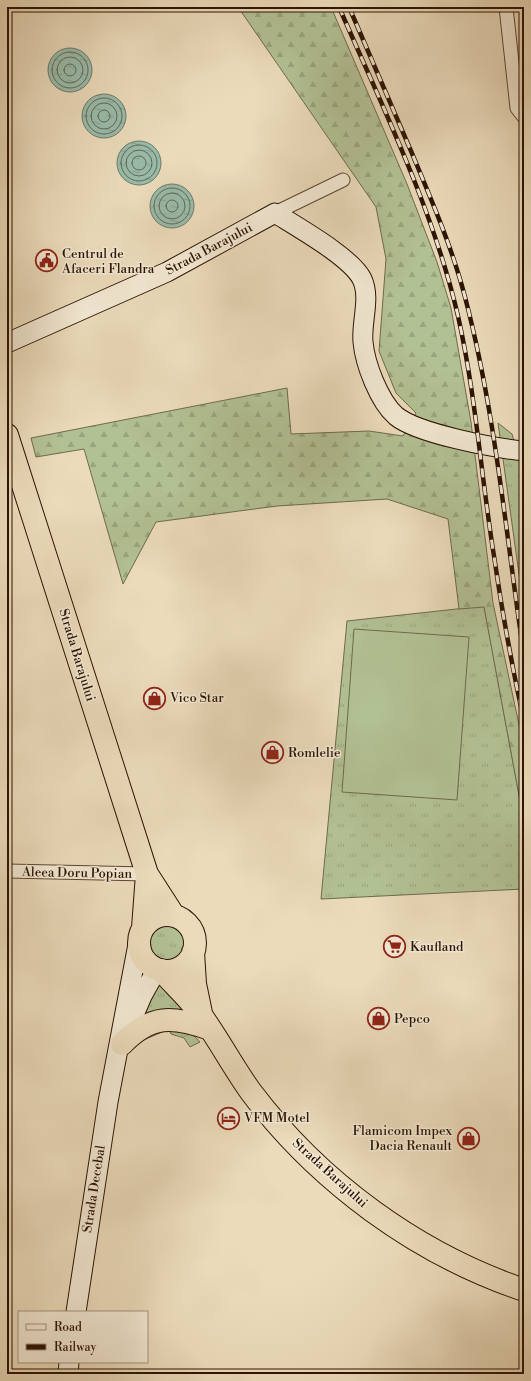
<svg xmlns="http://www.w3.org/2000/svg" width="531" height="1381" font-family="'Libre Bodoni',serif">
  <style>
    .grass { fill: url(#grass-tufts); stroke: #6f6a4c }
    .forest { fill: url(#forest-firs); stroke: #6f6a4c }
    .pitch { fill: #b2c194; stroke: #6f6a4c }
    .water { fill: url(#water-ripples); stroke: #6d7868 }
    .lines { fill: none; stroke-linecap: round; stroke-linejoin: round }
    .shore { stroke: #626857; stroke-width: 1 }
    .street-casing { stroke: #5c4531; stroke-width: 15 }
    .secondary-casing { stroke: #2c1303; stroke-width: 21 }
    .highway-casing { stroke: #2c1303; stroke-width: 24 }
    .street { stroke: #f2e8d3; stroke-width: 13 }
    .secondary { stroke: #f2e8d3; stroke-width: 19 }
    .highway { stroke: #ebdbbb; stroke-width: 22 }
    .rail-casing { stroke: #2c1303; stroke-width: 4.5 }
    .rail { stroke: #f2e8d3; stroke-width: 3; stroke-dasharray: 9; stroke-linecap: butt }
    .labels { text-anchor: middle; dominant-baseline: central; stroke-width: 3; stroke-linejoin: round; paint-order: stroke }
    .street-label { font-size: 13px; fill: #2c1303; stroke: #f2e8d3 }
    .poi-label { font-size: 13px; fill: #2c1303; stroke: #f2e8d3; text-anchor: start }
  </style>
  <defs>
    <pattern id="grass-tufts" width="24" height="20" patternUnits="userSpaceOnUse"><rect width="24" height="20" fill="#b2c194"/><path d="M3 7l-1-3M5 7V3M7 7l1-3M15 17l-1-3M17 17v-4M19 17l1-3" fill="none" stroke="#99a57e"/></pattern>
    <pattern id="forest-firs" width="22" height="20" patternUnits="userSpaceOnUse"><rect width="22" height="20" fill="#b2c194"/><path d="M5 1l3.5 6h-7zM16 11l3.5 6h-7z" fill="#99a57e"/></pattern>
    <pattern id="water-ripples" width="26" height="14" patternUnits="userSpaceOnUse"><rect width="26" height="14" fill="#99bcab"/><path d="M2 4q2-2 4 0t4 0M15 11q2-2 4 0t4 0" fill="none" stroke="#84a192"/></pattern>
  </defs>
  <rect width="100%" height="100%" fill="#ebdbbb"/>
  <filter id="stains"><feTurbulence type="fractalNoise" baseFrequency=".005" numOctaves="4"/><feColorMatrix values="0 0 0 0 .2 0 0 0 0 .09 0 0 0 0 .02 0 0 0 .5 -.17"/></filter>
  <radialGradient id="worn" r=".72"><stop offset=".6" stop-color="#630" stop-opacity="0"/><stop offset="1" stop-color="#630" stop-opacity=".3"/></radialGradient>
  <path class="grass" d="M 498,423 L 512,434 L 521,464 L 524,464 L 524,610 Z
    M 484,606 L 524,822 L 524,889 L 321,899 L 347,621 Z
    M149 943a18 18 0 1 1 36 0a18 18 0 1 1-36 0Z
    M 157,982 L 175,998 L 185,1014 L 139,1022 Z
    M 164,1026 C 179,1027 190,1030 200,1042 L 190,1047 L 184,1038 L 171,1034 L 169,1029 L 132,1045 C 137,1033 152,1028 164,1026 Z"/>
  <path class="forest" d="M 238,7 L 331,7 L 407,184 L 437,262 L 451,308 L 471,422 L 493,603 L 524,748 L 524,822 L 484,607 L 459,609 L 448,519 L 387,499 L 277,506 L 156,522 L 123,584 L 84,449 L 36,457 L 31,438 L 287,388 L 291,434 L 369,431 L 403,436 L 416,413 L 396,393 L 379,351 L 386,259 L 376,207 Z"/>
  <path class="pitch" d="M 354,629 L 469,637 L 457,800 L 342,792 Z"/>
  <path class="water" d="M48 70a22 22 0 1 1 44 0a22 22 0 1 1-44 0Z
    M82 116a22 22 0 1 1 44 0a22 22 0 1 1-44 0Z
    M117 163a22 22 0 1 1 44 0a22 22 0 1 1-44 0Z
    M150 206a22 22 0 1 1 44 0a22 22 0 1 1-44 0Z"/>
  <g class="lines">
    <path class="shore" d="M52 70a18 18 0 1 1 36 0a18 18 0 1 1-36 0Z
      M57 70a13 13 0 1 1 26 0a13 13 0 1 1-26 0Z
      M64 70a6 6 0 1 1 12 0a6 6 0 1 1-12 0Z
      M86 116a18 18 0 1 1 36 0a18 18 0 1 1-36 0Z
      M91 116a13 13 0 1 1 26 0a13 13 0 1 1-26 0Z
      M98 116a6 6 0 1 1 12 0a6 6 0 1 1-12 0Z
      M121 163a18 18 0 1 1 36 0a18 18 0 1 1-36 0Z
      M126 163a13 13 0 1 1 26 0a13 13 0 1 1-26 0Z
      M132 163a7 7 0 1 1 14 0a7 7 0 1 1-14 0Z
      M154 206a18 18 0 1 1 36 0a18 18 0 1 1-36 0Z
      M159 206a13 13 0 1 1 26 0a13 13 0 1 1-26 0Z
      M166 206a6 6 0 1 1 12 0a6 6 0 1 1-12 0Z"/>
    <defs>
      <path id="street" d="M 506,7 L 517,108 L 524,117
        M 275,213 L 343,180
        M 7,871 L 147,874"/>
      <path id="secondary" d="M 7,343 L 167,272 L 275,213 C 297,227 351,257 362,279 C 371,298 361,322 363,342 C 365,364 379,401 396,416 C 418,434 495,448 524,451
        M 130,1024 L 142,996 L 157,969
        M 76,1312 L 108,1102 L 139,939
        M 68,1374 L 69,1362"/>
      <path id="highway" d="M 7,435 L 147,874 L 174,916
        M139 943a28 28 0 1 1 56 0a28 28 0 1 1-56 0Z
        M 143,928 L 147,874
        M 193,952 L 195,984 L 201,1013
        M 161,970 C 174,985 190,999 201,1015 C 219,1040 233,1067 251,1092 C 319,1182 417,1254 524,1290
        M 122,1044 C 151,1014 173,1016 210,1029"/>
    </defs>
    <use href="#street" class="street-casing"/>
    <use href="#secondary" class="secondary-casing"/>
    <use href="#highway" class="highway-casing"/>
    <use href="#street" class="street"/>
    <use href="#secondary" class="secondary"/>
    <use href="#highway" class="highway"/>
    <defs>
      <path id="rail" d="M 339,7 C 383,108 433,209 458,316 C 476,396 481,476 494,556 C 502,611 512,667 524,721
        M 349,7 C 370,55 390,103 411,151 C 431,199 452,247 465,297 C 496,415 506,536 524,656"/>
    </defs>
    <use href="#rail" class="rail-casing"/>
    <use href="#rail" class="rail"/>
  </g>
  <defs>
    <symbol id="civic-ring" viewBox="-11 -11 22 22"><circle r="9.5" fill="#f2e8d3" stroke="#8f2418" stroke-width="1.5"/><path d="M-.6-6.5H3V-4.5H.6V-3L4-1V1h2V6H-6V1h2V-1L-.6-3ZM-1.2 2.5V6h2.4V2.5Z" fill="#8f2418"/></symbol>
    <symbol id="shop-ring" viewBox="-11 -11 22 22"><circle r="9.5" fill="#f2e8d3" stroke="#8f2418" stroke-width="1.5"/><path d="M-5-2.5h2.3a2.7 3.5 0 0 1 5.4 0H5L5.5 6h-11ZM-1.5-2.5h3a1.5 2.3 0 0 0-3 0Z" fill="#8f2418"/></symbol>
    <symbol id="supermarket-ring" viewBox="-11 -11 22 22"><circle r="9.5" fill="#f2e8d3" stroke="#8f2418" stroke-width="1.5"/><path d="M-6-5.5h2.5l.6 2H6L4.5 2H-2.5L-4.4-4H-6ZM-1.5 3.2a1.3 1.3 0 1 0 .1 0ZM3 3.2a1.3 1.3 0 1 0 .1 0Z" fill="#8f2418"/></symbol>
    <symbol id="hotel-ring" viewBox="-11 -11 22 22"><circle r="9.5" fill="#f2e8d3" stroke="#8f2418" stroke-width="1.5"/><path d="M-6-4.5h1.5V1H6V5H4.5V3h-9V5H-6ZM-4 0a1.8 1.8 0 1 1 3.6 0ZM.5 0V-2.5h3Q6-2.5 6 0Z" fill="#8f2418"/></symbol>
  </defs>
  <g fill-rule="evenodd">
    <use href="#civic-ring" x="34" y="248" width="25" height="25"/>
    <use href="#shop-ring" x="142" y="686" width="25" height="25"/>
    <use href="#shop-ring" x="260" y="740" width="25" height="25"/>
    <use href="#supermarket-ring" x="382" y="934" width="25" height="25"/>
    <use href="#shop-ring" x="366" y="1006" width="25" height="25"/>
    <use href="#hotel-ring" x="216" y="1106" width="25" height="25"/>
    <use href="#shop-ring" x="456" y="1126" width="25" height="25"/>
  </g>
  <g class="labels">
    <g class="street-label">
      <text transform="translate(209 249) rotate(-28)">Strada Barajului</text>
      <text transform="translate(77 655) rotate(73)">Strada Barajului</text>
      <text transform="translate(77 873) rotate(1)">Aleea Doru Popian</text>
      <text transform="translate(330 1173) rotate(42)">Strada Barajului</text>
      <text transform="translate(94 1189) rotate(-81)">Strada Decebal</text>
    </g>
    <g class="poi-label">
      <text x="62" y="254">Centrul de<tspan x="62" dy="15">Afaceri Flandra</tspan></text>
      <text x="170" y="698">Vico Star</text>
      <text x="288" y="753">Romlelie</text>
      <text x="410" y="947">Kaufland</text>
      <text x="394" y="1019">Pepco</text>
      <text x="244" y="1118">VFM Motel</text>
      <text x="452" y="1131" text-anchor="end">Flamicom Impex<tspan x="452" dy="15">Dacia Renault</tspan></text>
    </g>
  </g>
  <rect width="531" height="1381" fill="none" stroke="#ebdbbb" stroke-width="24"/>
  <rect x="8" y="8" width="515" height="1365" fill="none" stroke="#2c1303" stroke-width="2"/>
  <rect x="12" y="12" width="507" height="1357" fill="none" stroke="#2c1303"/>
  <rect x="18" y="1311" width="130" height="52" fill="#f2e8d3" stroke="#a39380"/>
  <rect x="26" y="1324" width="20" height="6" fill="#f2e8d3" stroke="#a39380"/>
  <text x="54" y="1331" font-size="12" fill="#2c1303">Road</text>
  <rect x="26" y="1344" width="20" height="6" fill="#2c1303" stroke="#a39380"/>
  <text x="54" y="1351" font-size="12" fill="#2c1303">Railway</text>
  <rect width="100%" height="100%" filter="url(#stains)"/>
  <rect width="100%" height="100%" fill="url(#worn)"/>
</svg>
